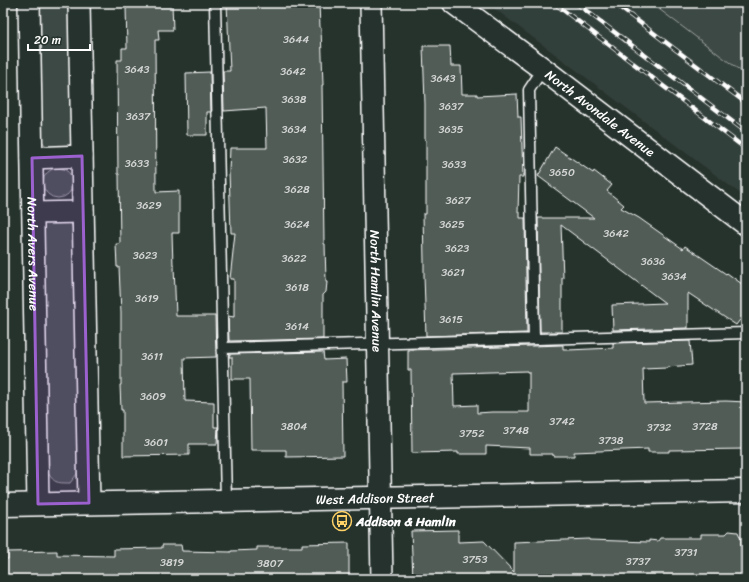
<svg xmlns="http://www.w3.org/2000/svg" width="749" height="582" font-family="Sriracha,sans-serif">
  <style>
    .built { fill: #333f3a }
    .green { fill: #3e4944; stroke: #9ea4a2 }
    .building { fill: #515c57; stroke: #fff; fill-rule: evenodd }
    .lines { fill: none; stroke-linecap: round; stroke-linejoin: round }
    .lane-casing { stroke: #fff; stroke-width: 13 }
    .street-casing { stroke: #fff; stroke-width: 24 }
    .secondary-casing { stroke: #fff; stroke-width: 25 }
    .lane { stroke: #26332d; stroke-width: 10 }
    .street { stroke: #26332d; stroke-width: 21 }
    .secondary { stroke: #26332d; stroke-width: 22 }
    .rail-casing { stroke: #fff; stroke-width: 4.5 }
    .rail { stroke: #26332d; stroke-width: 3; stroke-dasharray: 9; stroke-linecap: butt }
    .marked { fill: #9c61cf; fill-opacity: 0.2; stroke: #9c61cf; stroke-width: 3; stroke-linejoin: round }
    .labels { text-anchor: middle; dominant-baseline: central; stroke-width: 3; stroke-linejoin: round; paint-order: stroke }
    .number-label { font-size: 11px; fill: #d4d6d5 }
    .street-label { font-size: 13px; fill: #fff; stroke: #26332d }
    .poi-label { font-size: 13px; font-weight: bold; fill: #fff; stroke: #26332d; text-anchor: start }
  </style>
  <rect width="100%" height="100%" fill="#26332d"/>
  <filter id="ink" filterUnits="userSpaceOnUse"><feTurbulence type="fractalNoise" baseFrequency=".025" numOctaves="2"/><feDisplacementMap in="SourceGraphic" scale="8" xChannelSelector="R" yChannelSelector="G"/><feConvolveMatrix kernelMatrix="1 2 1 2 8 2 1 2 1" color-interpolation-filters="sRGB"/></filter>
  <g filter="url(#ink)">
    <path class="built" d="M 487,3 L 651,3 L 746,75 L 746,198 Z"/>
    <path class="green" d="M 35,3 L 70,3 L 72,142 L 67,147 L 51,149 L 45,145 L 40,138 Z
      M 651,3 L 746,3 L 746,75 Z
      M43 183a15 15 0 1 1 30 0a15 15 0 1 1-30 0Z
      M 64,219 L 71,224 L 74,230 L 80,462 L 77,474 L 70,483 C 56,483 54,483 47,471 L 43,225 L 47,220 Z"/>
    <path class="building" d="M 227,3 L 319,3 L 320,28 L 321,28 L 323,85 L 322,85 L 324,244 L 325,244 L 326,282 L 327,282 L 326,292 L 323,295 L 323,339 L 229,341 L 228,316 L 234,317 L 234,279 L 230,279 L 235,233 L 231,233 L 229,171 L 230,148 L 267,148 L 266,108 L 224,111 L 223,71 L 230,71 Z
      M 172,4 L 173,30 L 158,30 L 159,40 L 155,40 L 156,192 L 179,191 L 179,233 L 172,233 L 173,266 L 174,266 L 176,316 L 215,316 L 216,357 L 184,358 L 185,401 L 214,402 L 214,427 L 218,427 L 217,444 L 189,444 L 189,455 L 123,456 L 123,410 L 121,410 L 120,385 L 121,385 L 121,313 L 119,267 L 117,267 L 116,244 L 120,244 L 119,174 L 118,174 L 117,60 L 122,60 L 122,48 L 127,48 L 126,6 Z
      M 423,46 L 450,46 L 451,66 L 461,66 L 462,94 L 477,94 L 477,96 L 517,94 L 518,117 L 521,117 L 523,177 L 519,177 L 518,213 L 520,213 L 520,218 L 525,218 L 527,333 L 426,336 L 424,275 L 424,261 L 423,214 L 426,214 L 426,140 L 425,140 L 425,104 Z
      M 210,72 L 211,112 L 207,112 L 207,135 L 187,135 L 186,73 Z
      M 555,147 L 593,173 L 594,171 L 612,185 L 607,191 L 624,205 L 621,208 L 639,218 L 683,249 L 685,246 L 726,274 L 727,273 L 746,287 L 746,312 L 736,325 L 688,293 L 688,328 L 613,330 L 612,305 L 665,303 L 561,225 L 563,278 L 562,278 L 562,332 L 540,332 L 538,218 L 594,218 L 538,176 Z
      M 690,341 L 692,365 L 667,367 L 667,368 L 643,369 L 644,403 L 726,401 L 746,402 L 746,449 L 669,450 L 669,452 L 648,452 L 648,449 L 574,452 L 574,456 L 553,456 L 553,454 L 530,454 L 530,448 L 486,446 L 486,454 L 458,454 L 458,452 L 412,453 L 411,370 L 408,370 L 408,350 L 563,345 L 563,349 L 568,349 L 568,350 L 613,348 L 613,343 ZM 527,371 L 527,372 L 529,372 L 529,412 L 492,412 L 477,413 L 477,405 L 454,406 L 453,373 Z
      M 323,352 L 324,360 L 346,359 L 347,382 L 342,382 L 343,456 L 286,457 L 286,450 L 251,450 L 250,379 L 232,379 L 232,357 L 229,357 L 229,354 Z
      M 458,530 L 458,542 L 484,541 L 514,572 L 514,542 L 589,539 L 589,540 L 649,542 L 649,540 L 658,541 L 660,538 L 701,538 L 701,534 L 726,534 L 729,531 L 738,532 L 741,539 L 741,579 L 413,579 L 411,531 Z
      M 349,543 L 349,579 L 3,579 L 3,559 L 8,559 L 8,552 L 57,551 L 57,555 L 114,556 L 114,549 L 162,548 L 162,545 L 181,545 L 182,551 L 231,552 L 231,551 L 257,550 L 257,547 L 302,547 L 302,544 Z"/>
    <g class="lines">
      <defs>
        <path id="lane" d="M 215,3 L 226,501
          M 534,339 L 529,90 L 543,69
          M 223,348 L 746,333"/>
        <g id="street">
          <path id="s1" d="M 29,3 L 38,504"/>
          <path d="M 79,3 L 89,503"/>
          <path id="s2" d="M 371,3 L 382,579"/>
          <path d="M 32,158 L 82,156"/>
          <path d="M 33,213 L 83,212"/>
        </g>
        <g id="secondary">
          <path id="s3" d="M 454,3 L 543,69 L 746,224"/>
          <path id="s4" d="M 3,505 L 746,491"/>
        </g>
      </defs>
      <use href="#lane" class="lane-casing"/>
      <use href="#street" class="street-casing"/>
      <use href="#secondary" class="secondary-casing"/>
      <use href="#lane" class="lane"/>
      <use href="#street" class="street"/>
      <use href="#secondary" class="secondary"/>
      <defs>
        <path id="rail" d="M 554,3 L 746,149
          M 576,3 L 746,132
          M 614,3 L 746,103"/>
      </defs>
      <use href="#rail" class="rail-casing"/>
      <use href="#rail" class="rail"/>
    </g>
  </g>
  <path class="marked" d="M 82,156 L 89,503 L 38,504 L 32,158 Z"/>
  <defs>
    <symbol id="bus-ring" viewBox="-11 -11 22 22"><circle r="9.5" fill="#26332d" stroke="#ffd166" stroke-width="1.5"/><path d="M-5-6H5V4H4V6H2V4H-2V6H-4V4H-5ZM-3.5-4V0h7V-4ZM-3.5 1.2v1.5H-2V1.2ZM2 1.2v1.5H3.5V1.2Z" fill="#ffd166"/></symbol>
  </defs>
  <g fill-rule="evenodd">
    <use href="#bus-ring" x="331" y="510" width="22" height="22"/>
  </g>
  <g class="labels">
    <g class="number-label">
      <text x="296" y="39">3644</text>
      <text x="137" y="69">3643</text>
      <text x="293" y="71">3642</text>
      <text x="443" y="78">3643</text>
      <text x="294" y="99">3638</text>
      <text x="451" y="106">3637</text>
      <text x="138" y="116">3637</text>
      <text x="294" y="129">3634</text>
      <text x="451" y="129">3635</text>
      <text x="295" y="159">3632</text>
      <text x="137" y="163">3633</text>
      <text x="454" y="164">3633</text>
      <text x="562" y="172">3650</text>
      <text x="297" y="189">3628</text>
      <text x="458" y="200">3627</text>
      <text x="149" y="205">3629</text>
      <text x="297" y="224">3624</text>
      <text x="452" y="224">3625</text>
      <text x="616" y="233">3642</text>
      <text x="457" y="248">3623</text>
      <text x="145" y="255">3623</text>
      <text x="294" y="258">3622</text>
      <text x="653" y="261">3636</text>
      <text x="453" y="272">3621</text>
      <text x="674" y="276">3634</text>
      <text x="297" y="287">3618</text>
      <text x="147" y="298">3619</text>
      <text x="451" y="319">3615</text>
      <text x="297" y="326">3614</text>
      <text x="152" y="356">3611</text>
      <text x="153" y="396">3609</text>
      <text x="562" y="421">3742</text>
      <text x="294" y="426">3804</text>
      <text x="705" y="426">3728</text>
      <text x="659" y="427">3732</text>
      <text x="516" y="430">3748</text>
      <text x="472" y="433">3752</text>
      <text x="611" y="440">3738</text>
      <text x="156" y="442">3601</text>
      <text x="686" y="552">3731</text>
      <text x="475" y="559">3753</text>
      <text x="638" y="561">3737</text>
      <text x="172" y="562">3819</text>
      <text x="270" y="563">3807</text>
    </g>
    <g class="street-label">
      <text stroke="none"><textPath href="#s3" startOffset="183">North Avondale Avenue</textPath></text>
      <text stroke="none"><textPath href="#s1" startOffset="251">North Avers Avenue</textPath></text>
      <text stroke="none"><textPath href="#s2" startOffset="288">North Hamlin Avenue</textPath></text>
      <text stroke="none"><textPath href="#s4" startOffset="372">West Addison Street</textPath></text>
    </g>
    <g class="poi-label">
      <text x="356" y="521">Addison &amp; Hamlin</text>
    </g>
  </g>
  <rect width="749" height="582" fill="none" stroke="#26332d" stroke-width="16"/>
  <rect x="8" y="8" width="733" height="566" fill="none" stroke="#fff" stroke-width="1.5" filter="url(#ink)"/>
  <path d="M28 44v6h62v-6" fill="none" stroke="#ffffff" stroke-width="2"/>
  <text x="34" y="44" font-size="12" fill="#ffffff" stroke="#26332d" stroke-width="3" paint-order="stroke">20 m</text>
</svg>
